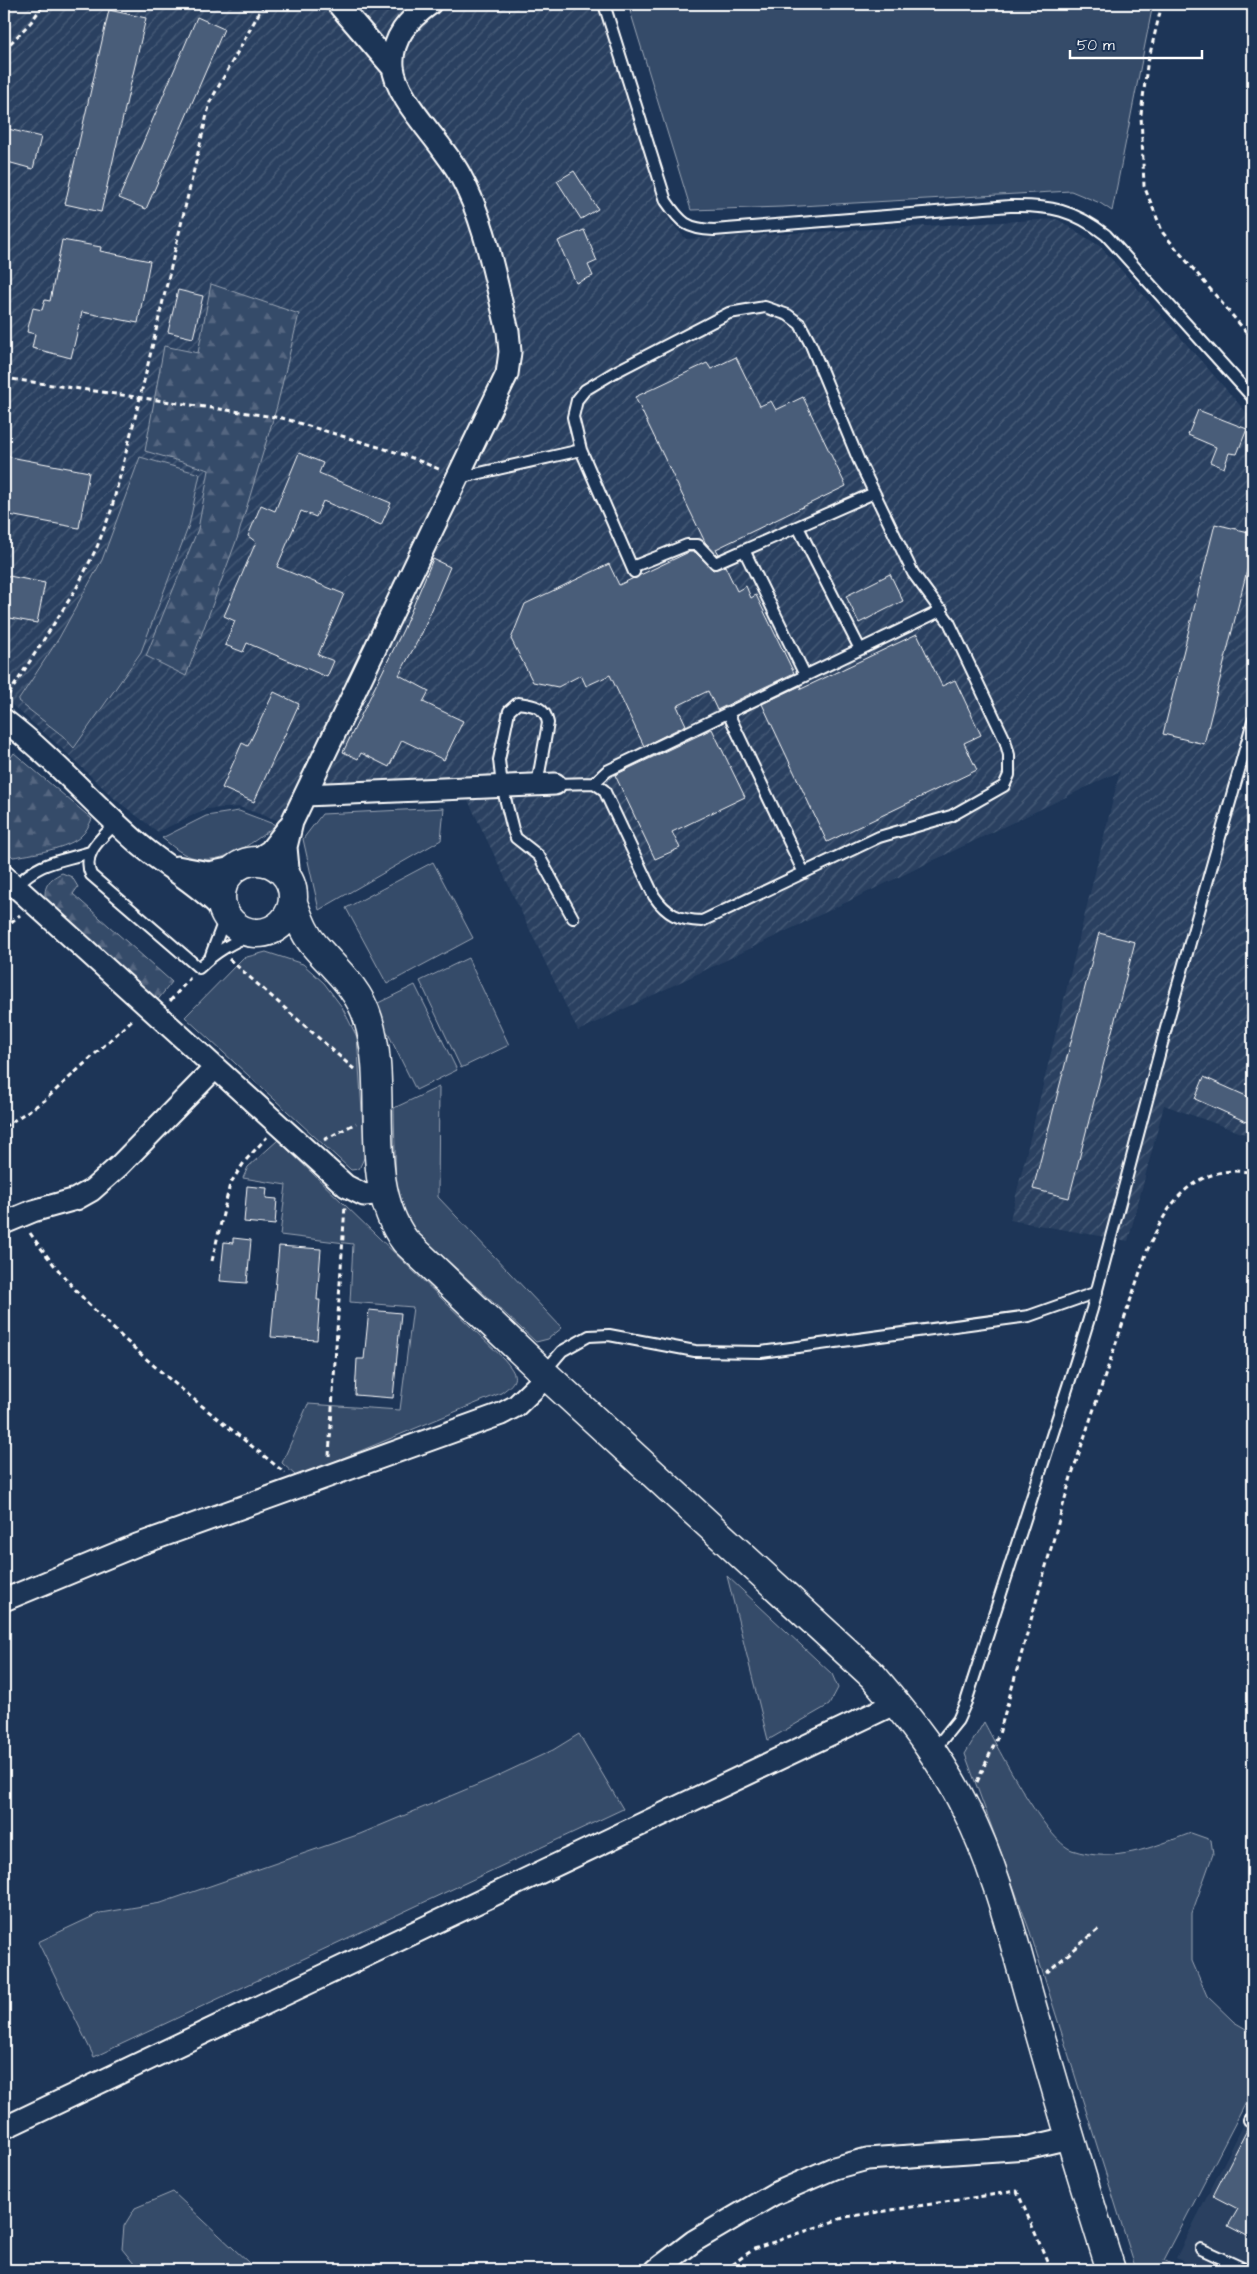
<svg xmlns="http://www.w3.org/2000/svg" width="1257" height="2274" font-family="'Architects Daughter',sans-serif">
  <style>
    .built { fill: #2a4161 }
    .industrial { fill: url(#industrial-furrows) }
    .green { fill: #364b69; stroke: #9aa5b4 }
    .forest { fill: url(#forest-firs); stroke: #9aa5b4 }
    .building { fill: #4a5d79; stroke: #fff }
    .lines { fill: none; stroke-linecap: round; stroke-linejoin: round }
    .lane-casing { stroke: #fff; stroke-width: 14 }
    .street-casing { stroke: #fff; stroke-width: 25 }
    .secondary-casing { stroke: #fff; stroke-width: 31 }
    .path { stroke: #fff; stroke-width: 3; stroke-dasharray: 5 4; stroke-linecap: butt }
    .lane { stroke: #1d3557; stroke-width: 10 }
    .street { stroke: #1d3557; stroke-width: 21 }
    .secondary { stroke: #1d3557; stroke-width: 28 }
  </style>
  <defs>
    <pattern id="industrial-furrows" width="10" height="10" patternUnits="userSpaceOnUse" patternTransform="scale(1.25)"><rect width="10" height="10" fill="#2a4161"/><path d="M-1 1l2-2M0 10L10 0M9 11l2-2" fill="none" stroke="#4a5e79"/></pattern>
    <pattern id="forest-firs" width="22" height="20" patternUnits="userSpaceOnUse" patternTransform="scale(1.25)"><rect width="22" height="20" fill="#364b69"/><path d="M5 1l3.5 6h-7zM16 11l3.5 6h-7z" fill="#546680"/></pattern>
  </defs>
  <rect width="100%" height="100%" fill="#1d3557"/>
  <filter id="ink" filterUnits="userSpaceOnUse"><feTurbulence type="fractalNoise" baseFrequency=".02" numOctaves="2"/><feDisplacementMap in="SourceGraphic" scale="10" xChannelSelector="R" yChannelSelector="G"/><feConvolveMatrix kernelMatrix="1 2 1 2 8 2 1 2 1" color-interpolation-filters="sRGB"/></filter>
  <g filter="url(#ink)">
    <path class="built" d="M 1253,2106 L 1253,2270 L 1200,2270 L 1176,2258 Z"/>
    <path class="industrial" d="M 4,4 L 599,4 L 656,192 L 669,220 L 686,239 L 1057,219 L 1101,247 L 1253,420 L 1253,689 L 1230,776 L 1253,807 L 1253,1137 L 1164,1105 L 1128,1241 L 1010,1220 L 1120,771 L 578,1031 L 468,800 L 295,802 L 283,822 L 239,807 L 205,809 L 158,832 L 116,800 L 55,742 L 4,698 Z"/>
    <path class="green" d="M 628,4 L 1153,4 L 1112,211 L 1100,203 L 1071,191 L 782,207 L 691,210 Z
      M 140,457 L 200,474 L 189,525 L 141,652 L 74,748 L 63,736 L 18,701 L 59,638 L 102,560 Z
      M 444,808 L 441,840 L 319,910 L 303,839 L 322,814 Z
      M 239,811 L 276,825 C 251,844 218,871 184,854 C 176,850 169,843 162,838 L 206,816 Z
      M 433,862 L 473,938 L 387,984 L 346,908 Z
      M 266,952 L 303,964 L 324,983 L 342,1007 L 357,1037 L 365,1156 L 359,1169 L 351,1170 L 185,1017 L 243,958 Z
      M 468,958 L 509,1045 L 461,1068 L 420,981 Z
      M 415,985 L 457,1070 L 416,1090 L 374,1005 Z
      M 439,1087 L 438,1197 L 562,1328 L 548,1339 L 536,1342 L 403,1219 L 396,1196 L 394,1108 Z
      M 278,1140 L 504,1359 C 518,1376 519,1380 501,1393 L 297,1477 L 282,1463 L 308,1404 L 400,1410 L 413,1307 L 350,1302 L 353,1244 L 280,1235 L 286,1185 L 243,1178 L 248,1167 Z
      M 727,1576 L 832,1674 L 838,1688 L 829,1705 L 768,1740 Z
      M 984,1722 C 997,1747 1047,1842 1072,1850 C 1114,1864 1153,1847 1191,1833 L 1211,1840 L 1213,1854 L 1192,1913 L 1192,1961 L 1207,1996 L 1234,2022 L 1253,2033 L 1253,2089 L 1164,2260 L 1182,2270 L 1136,2270 L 1030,1932 L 965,1754 Z
      M 579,1734 L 623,1809 L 94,2057 L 38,1942 L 100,1913 L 161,1903 L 360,1834 L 491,1779 L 553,1750 Z
      M 173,2192 L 249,2263 L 228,2270 L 139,2270 L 122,2249 L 124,2226 L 135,2208 Z"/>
    <path class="forest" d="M 211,284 L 299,314 L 277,406 L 238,536 L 186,676 L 146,656 L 198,529 L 209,470 L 145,451 L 164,346 L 198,353 Z
      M 14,753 L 92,819 C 89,825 86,832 81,836 C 70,848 29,855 13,857 L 4,849 L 4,767 Z
      M 62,873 L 72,877 L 78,887 L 73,894 L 172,982 L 156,1002 L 47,906 C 42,890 46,880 62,873 Z"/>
    <path class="building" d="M 109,10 L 146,18 L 101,212 L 65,204 Z
      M 197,17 L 224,29 L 146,209 L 119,198 Z
      M 4,128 L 41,137 L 33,169 L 4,161 Z
      M 574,171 L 598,209 L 581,219 L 557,181 Z
      M 584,230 L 597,261 L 588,265 L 593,276 L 576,283 L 558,241 Z
      M 62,240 L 101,247 L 100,251 L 150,261 L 138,323 L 82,312 L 71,358 L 32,348 L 35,334 L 27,332 L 33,308 L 42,310 L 45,300 L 50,301 Z
      M 178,290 L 203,296 L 193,338 L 168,332 Z
      M 736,357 L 760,406 L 771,401 L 776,410 L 803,397 L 846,486 L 716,549 L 719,554 L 717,555 L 705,542 L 635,397 L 707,363 L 711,369 Z
      M 1198,410 L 1247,429 L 1237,454 L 1229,453 L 1224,468 L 1210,462 L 1216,447 L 1188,435 Z
      M 299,453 L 323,463 L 319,473 L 391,503 L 381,525 L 323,501 L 316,517 L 301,511 L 277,567 L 344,594 L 318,655 L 334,661 L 327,677 L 247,643 L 243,652 L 225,645 L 235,621 L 224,616 L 256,542 L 248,536 L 261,505 L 275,511 Z
      M 5,456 L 89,472 L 79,528 L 4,514 L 4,497 L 8,477 L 4,477 Z
      M 1215,524 L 1253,533 L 1253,546 L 1204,744 L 1163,734 Z
      M 689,552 L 695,552 L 713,570 L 725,566 L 737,591 L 746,586 L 751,598 L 756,595 L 794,673 L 717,710 L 708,691 L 677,706 L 686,725 L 644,746 L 610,675 L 586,686 L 581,675 L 558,687 L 533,682 L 511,639 L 525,604 L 609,564 L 619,585 Z
      M 433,559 L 450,567 L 422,633 L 399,675 L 429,691 L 423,702 L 463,721 L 444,760 L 402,740 L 389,767 L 361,753 L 358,759 L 343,752 L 403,630 Z
      M 890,574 L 903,601 L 859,623 L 846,596 Z
      M 4,575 L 45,583 L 37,623 L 4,617 Z
      M 917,634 L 942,686 L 955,680 L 981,735 L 964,743 L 977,770 L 827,842 L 762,704 L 800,686 L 801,689 Z
      M 274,692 L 299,704 L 254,802 L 222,788 L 242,743 L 248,746 Z
      M 712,729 L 745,797 L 672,832 L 680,848 L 655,859 L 615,775 Z
      M 1099,933 L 1135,942 L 1069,1198 L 1033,1189 Z
      M 1204,1077 L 1253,1099 L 1253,1114 L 1249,1123 L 1195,1099 Z
      M 247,1186 L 267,1188 L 266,1198 L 277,1199 L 275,1225 L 244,1222 Z
      M 233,1238 L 251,1240 L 247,1283 L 220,1281 L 224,1242 L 233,1243 Z
      M 279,1246 L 321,1249 L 317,1300 L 320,1300 L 317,1340 L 271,1337 Z
      M 369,1310 L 401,1313 L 393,1398 L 355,1395 L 357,1359 L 364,1359 Z
      M 1248,2128 L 1253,2130 L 1253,2239 L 1228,2226 L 1238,2209 L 1213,2196 Z"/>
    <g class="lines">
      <defs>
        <path id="lane" d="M 604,4 L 666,201 C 681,223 687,229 714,230 L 1010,206 C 1050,205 1074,210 1106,235 L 1253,398
          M 458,478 L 581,450
          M 798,527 L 860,649
          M 744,550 L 805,675
          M 632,567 L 687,545 L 698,545 L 715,563 L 874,493
          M 728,713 L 804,873
          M 594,783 L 607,771 L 942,610
          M 555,784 L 594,783 L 604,790 L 654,896 C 667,915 679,920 702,921 L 879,837 L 951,816 L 1004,786 L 1009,775 L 1009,755 L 1005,740 L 949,622 L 913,573 L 859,461 L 811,345 L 800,324 L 788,315 L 765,307 L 729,313 L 615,372 L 585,390 L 577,400 L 573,417 L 581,450 L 634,572
          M 537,785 L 548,723 C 545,706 533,705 518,703 L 509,711 L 499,760 L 502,786 L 513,830 L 516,838 L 539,856 L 573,918
          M 116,823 C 102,838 81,853 91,875 L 199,968 C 216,951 233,942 255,933
          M 15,887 C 39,861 59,862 90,852
          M 211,955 L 226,915
          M 545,1371 L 562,1351 L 589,1336 L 609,1335 L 695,1351 L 761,1352 L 1029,1316 L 1097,1292
          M 933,1751 L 958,1720 L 966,1702 L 1076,1361 L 1092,1309 L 1170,1013 L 1253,721
          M 1249,2121 L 1253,2123
          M 1201,2249 L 1247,2270"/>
        <path id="street" d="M 338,4 L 393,68
          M 4,720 C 53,757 93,804 139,844 C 166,867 198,884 223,910
          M 305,795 L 555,784
          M 254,861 L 270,851 L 288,828
          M 177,867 L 209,873 L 237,867
          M 4,876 L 346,1186 L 364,1195 L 384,1193
          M 289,879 L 286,847 L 292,822 L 507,374 L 510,352 L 508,331 C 495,280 486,222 460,175 C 455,165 447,156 441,147 C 425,125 395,93 393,66 C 391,38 409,19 430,4
          M 4,1223 L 33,1211 L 76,1199 L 92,1190 L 119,1166 L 215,1068
          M 4,1600 L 137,1545 L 501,1414 L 516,1406 L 547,1376
          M 4,2128 L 896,1703
          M 656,2270 L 694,2241 L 774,2194 L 834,2168 L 867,2159 L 1026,2148 L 1069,2138"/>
        <path id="secondary" d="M221 897a36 36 0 1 1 72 0a36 36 0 1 1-72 0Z
          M 293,903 C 299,918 304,934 315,946 C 335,969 359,989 368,1019 C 390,1089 360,1180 405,1241 L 547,1376 L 873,1676 C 909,1718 942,1760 966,1809 C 997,1870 1013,1940 1032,2006 C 1057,2094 1083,2182 1111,2270"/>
      </defs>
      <use href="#lane" class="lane-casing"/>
      <use href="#street" class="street-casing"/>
      <use href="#secondary" class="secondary-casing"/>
      <path class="path" d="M 1162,4 L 1147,66 L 1141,114 L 1144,186 L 1163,233 L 1253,340
        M 4,50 L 31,22 L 44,4
        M 4,378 L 282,418 L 405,455 L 441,470
        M 4,702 L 76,589 L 97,547 L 111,511 L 140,398 L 210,102 L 264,4
        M 4,928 L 20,915
        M 229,959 L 354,1069
        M 170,1001 L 190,978
        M 4,1127 L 45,1100 L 133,1019
        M 324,1140 L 356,1123
        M 30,1233 C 97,1329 195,1399 285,1473
        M 212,1261 L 230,1184 L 245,1161 L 267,1137
        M 329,1456 L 345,1205
        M 977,1782 L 999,1734 L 1071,1477 L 1147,1251 C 1163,1215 1180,1180 1223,1172 C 1232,1170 1244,1172 1253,1172
        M 1046,1973 L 1101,1927
        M 724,2270 L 754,2249 L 846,2217 L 1017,2191 L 1051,2270"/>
      <use href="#lane" class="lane"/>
      <use href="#street" class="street"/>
      <use href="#secondary" class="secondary"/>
    </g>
  </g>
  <rect width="1257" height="2274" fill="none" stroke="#1d3557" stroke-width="20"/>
  <rect x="10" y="10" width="1237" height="2254" fill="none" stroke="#fff" stroke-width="2" filter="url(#ink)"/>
  <path d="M1070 50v8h132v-8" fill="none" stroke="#ffffff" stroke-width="2.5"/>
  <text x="1077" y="50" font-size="15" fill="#ffffff" stroke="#1d3557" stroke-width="4" paint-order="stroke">50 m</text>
</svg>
